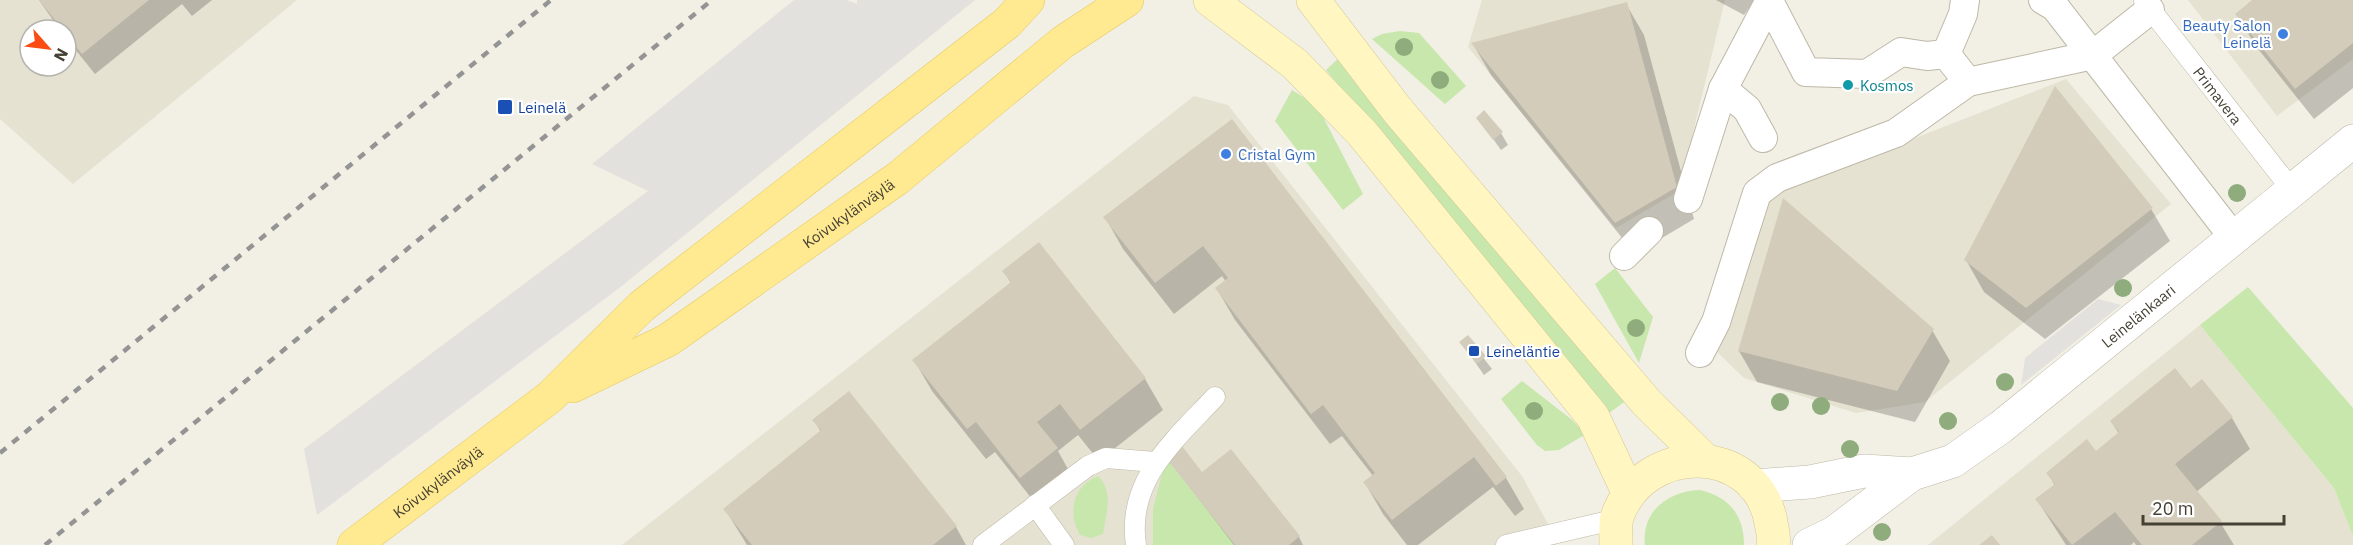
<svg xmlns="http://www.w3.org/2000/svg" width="2353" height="545" font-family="'IBM Plex Sans',sans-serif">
<rect width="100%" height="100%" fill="#f2efe4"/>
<!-- residential -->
<g fill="#e6e2d2" fill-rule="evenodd">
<path d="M0 0H297L73 184 0 119ZM30 30H66V66H30Z"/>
<polygon points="1482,0 1725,0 1679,191 1616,228 1468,47"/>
<polygon points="2188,0 2353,0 2353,59 2277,116"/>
<polygon points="2066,79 2171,204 1925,402 1856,413 1744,378 1716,351 1772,194"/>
<polygon points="1194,96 1228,105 1522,476 1555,537 1556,545 622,545"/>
<polygon points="2200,325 2334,488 2353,536 2353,545 1928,545"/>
</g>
<!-- green -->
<g fill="#c7e7ac">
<polygon points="1400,31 1419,33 1466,86 1445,104 1372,39 1382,34"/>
<polygon points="1341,56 1627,400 1609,413 1326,70"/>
<polygon points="1292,90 1314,104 1321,113 1363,194 1343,210 1275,121"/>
<polygon points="1615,268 1653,317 1639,363 1595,284"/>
<polygon points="2248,287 2353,408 2353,536 2334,488 2200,325"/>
<polygon points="1522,381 1571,419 1586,434 1559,450 1545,451 1537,445 1501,399"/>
<polygon points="1166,458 1235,545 1153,545 1153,509"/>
<path d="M1098 476C1114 491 1106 515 1103 534L1091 538 1080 535C1067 514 1073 485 1098 476Z"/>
<path d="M1700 490C1729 497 1744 515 1744 545H1645C1641 511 1669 491 1700 490Z"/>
</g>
<!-- parking -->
<g fill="#e3e1dd">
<polygon points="794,0 847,0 857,4 857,0 975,0 618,289 317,515 304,449 648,191 592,164"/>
<polygon points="2098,299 2121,305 2021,385 2025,358"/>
</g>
<!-- shadow -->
<g fill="#0003">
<polygon points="39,0 212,0 192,16 182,4 95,74 66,38 66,30 60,30"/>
<polygon points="1716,0 1755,0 1744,15"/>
<polygon points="2255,0 2353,0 2353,88 2314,119 2255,45 2237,14"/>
<polygon points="1626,4 1644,35 1694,219 1635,254 1491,75 1473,44"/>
<polygon points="1478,118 1501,133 1508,145 1501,150"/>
<polygon points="1232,121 1506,478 1524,509 1515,516 1493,487 1418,545 1407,545 1383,514 1365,483 1373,476 1342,436 1330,444 1235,320 1217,289 1226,282 1222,276 1174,314 1123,249 1105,217"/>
<polygon points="2151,209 2170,241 2045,339 1984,292 1966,260"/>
<polygon points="1004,272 1145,379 1163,410 1099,461 1078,435 1058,451 1074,480 1039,508 995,452 986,459 932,391 914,360 1011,283"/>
<polygon points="1932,330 1950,361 1915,422 1757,382 1739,351"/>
<polygon points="1467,337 1492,369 1484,375 1461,342"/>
<polygon points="2191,390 2232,418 2250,449 2196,492 2220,522 2234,545 2136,545 2134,542 2131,545 2066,545 2037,500 2055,486 2048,473 2096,453 2119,434 2111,421"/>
<polygon points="814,420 956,527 966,545 747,545 725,509 821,432"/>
<polygon points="1231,451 1299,537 1303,545 1234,545 1168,459 1202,475"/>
</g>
<!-- building -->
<g fill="#d4ccba">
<polygon points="39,0 149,0 82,54 66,34 66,30 63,30"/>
<polygon points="2252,0 2353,0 2353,43 2295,89 2235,14"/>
<polygon points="1627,2 1677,187 1615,223 1471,43"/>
<polygon points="2055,86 2153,208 2026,308 1964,260"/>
<polygon points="1484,110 1503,132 1493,140 1476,118"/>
<polygon points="1232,119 1507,477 1496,486 1474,457 1392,520 1363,482 1375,473 1323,405 1311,414 1215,288 1228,278 1203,246 1155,283 1103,217"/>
<polygon points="1783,198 1934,329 1897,391 1738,351"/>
<polygon points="1039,242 1146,378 1080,430 1060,404 1037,422 1058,448 1020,478 976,422 967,429 912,360 1011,282 1002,271"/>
<polygon points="1468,335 1486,356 1477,364 1459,342"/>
<polygon points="2175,368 2191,388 2202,379 2233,417 2175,464 2222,521 2192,545 2142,545 2115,512 2072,545 2035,499 2055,484 2046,473 2087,439 2096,451 2119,432 2110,421"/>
<polygon points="849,391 957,526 933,545 752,545 723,509 821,430 812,420"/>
<polygon points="1182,446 1202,472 1231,449 1300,536 1289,545 1235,545 1166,458"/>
<polygon points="1992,535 2000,545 1979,545"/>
</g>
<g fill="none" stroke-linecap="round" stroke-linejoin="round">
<!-- service casing -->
<g stroke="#beb8a7" stroke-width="21">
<g id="service">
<path id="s1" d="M2144 1 2292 190"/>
<polyline points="1035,505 1064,545"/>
<polyline points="983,545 1088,466 1106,458 1155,462"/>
<path d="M1136 545C1126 480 1175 440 1215 397"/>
<polyline points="1506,545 1617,519"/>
</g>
</g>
<!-- pedestrian casing -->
<g stroke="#beb8a7" stroke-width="30">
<g id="pedestrian">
<polyline points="2043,0 2055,7 2234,238"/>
<polyline points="1769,1 1806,72 1867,74 1901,52 1927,56 1946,54 1968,82"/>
<polyline points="1946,54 1963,14 1965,0"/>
<polyline points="1723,89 1747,109 1763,138"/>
<polyline points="1688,199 1723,89 1770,0"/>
<polyline points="1624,256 1649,231"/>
<polyline points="1700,353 1716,322 1757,193 1777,178 1896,133 1968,82 2093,55 2150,10"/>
</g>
</g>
<!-- minor casing -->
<g stroke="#beb8a7" stroke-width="34">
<g id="minor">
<polyline points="1754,486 1810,482 1864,471 1912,474"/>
<path id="s2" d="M1809 545 1834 533 1912 474 1953 461 2001 427 2353 141"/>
</g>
</g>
<!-- secondary casing -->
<g stroke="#d3c894" stroke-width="34">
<g id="secondary">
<polyline points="1210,0 1295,64 1362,133 1593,417 1629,494"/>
<polyline points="1313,0 1398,111 1647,403 1705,460"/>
<path d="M1616 545C1616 536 1615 525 1617 517 1643 442 1756 441 1771 522 1772 530 1775 537 1773 545"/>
</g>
</g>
<!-- primary casing -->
<g stroke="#e4c961" stroke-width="34">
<g id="primary">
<path id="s3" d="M573 386 668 340 898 178 1063 42 1127 0"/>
<path id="s4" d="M354 545 550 397 642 306 1007 23 1028 0"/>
</g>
</g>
<!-- service -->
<use href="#service" stroke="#fff" stroke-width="20"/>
<!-- pedestrian -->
<use href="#pedestrian" stroke="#fff" stroke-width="28"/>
<!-- minor -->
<use href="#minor" stroke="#fff" stroke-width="33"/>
<!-- secondary -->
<use href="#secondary" stroke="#fff6c2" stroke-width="33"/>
<!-- primary -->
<use href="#primary" stroke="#ffea91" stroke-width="33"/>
<!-- rail -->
<g stroke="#949494" stroke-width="4.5" stroke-dasharray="8 8" stroke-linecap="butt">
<polyline points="0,453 551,0"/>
<polyline points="45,545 712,0"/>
</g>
</g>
<!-- trees -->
<g fill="#8fac7c">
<circle cx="1404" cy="47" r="9"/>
<circle cx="1440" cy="80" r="9"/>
<circle cx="2237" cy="193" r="9"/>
<circle cx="2123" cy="288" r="9"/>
<circle cx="1636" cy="328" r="9"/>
<circle cx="2005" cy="382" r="9"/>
<circle cx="1780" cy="402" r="9"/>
<circle cx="1821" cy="406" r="9"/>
<circle cx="1534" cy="411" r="9"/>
<circle cx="1948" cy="421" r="9"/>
<circle cx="1850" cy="449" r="9"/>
<circle cx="1882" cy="532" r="9"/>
</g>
<!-- markers -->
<g fill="#3f7fe0" stroke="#fff" stroke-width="2">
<circle cx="2283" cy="34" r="6"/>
<circle cx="1226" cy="154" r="6"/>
</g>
<circle fill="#0f9aa8" stroke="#fff" stroke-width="2" cx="1848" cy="85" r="6"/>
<g fill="#1a4fb4" stroke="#fff" stroke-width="2">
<rect x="497" y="99" width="16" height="16" rx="3"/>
<rect x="1468" y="345" width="12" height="12" rx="3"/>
</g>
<g text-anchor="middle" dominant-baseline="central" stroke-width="4.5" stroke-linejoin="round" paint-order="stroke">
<!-- shop labels -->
<g font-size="15" fill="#366cbe" stroke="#fff" text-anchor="end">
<text x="2271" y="25">Beauty Salon<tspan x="2271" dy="17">Leinelä</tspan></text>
<text x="1238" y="154" text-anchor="start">Cristal Gym</text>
</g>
<!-- culture labels -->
<g font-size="15" fill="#0d838f" stroke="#fff" text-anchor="start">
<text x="1860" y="85">Kosmos</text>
</g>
<!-- street labels -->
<g font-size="15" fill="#454034" stroke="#fff">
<text stroke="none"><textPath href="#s1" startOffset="120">Primavera</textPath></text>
<text stroke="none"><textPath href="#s3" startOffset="326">Koivukylänväylä</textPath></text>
<text stroke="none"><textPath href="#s2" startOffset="404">Leinelänkaari</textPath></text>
<text stroke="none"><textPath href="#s4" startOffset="105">Koivukylänväylä</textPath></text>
</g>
<!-- transit labels -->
<g font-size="15" fill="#164399" stroke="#fff" text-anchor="start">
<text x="518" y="107">Leinelä</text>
<text x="1486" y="351">Leineläntie</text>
</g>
</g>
<!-- north arrow -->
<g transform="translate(48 48) rotate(118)"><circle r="28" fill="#ffffff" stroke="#b5b3ae" stroke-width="1.5"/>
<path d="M0-4.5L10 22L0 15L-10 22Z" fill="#fb4c13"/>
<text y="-9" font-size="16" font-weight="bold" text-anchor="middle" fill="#454034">N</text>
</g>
<!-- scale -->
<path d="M2143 515v9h141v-9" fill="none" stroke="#454034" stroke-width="3"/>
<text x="2152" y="515" font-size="18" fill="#454034" stroke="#ffffff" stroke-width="4.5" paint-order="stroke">20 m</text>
</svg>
